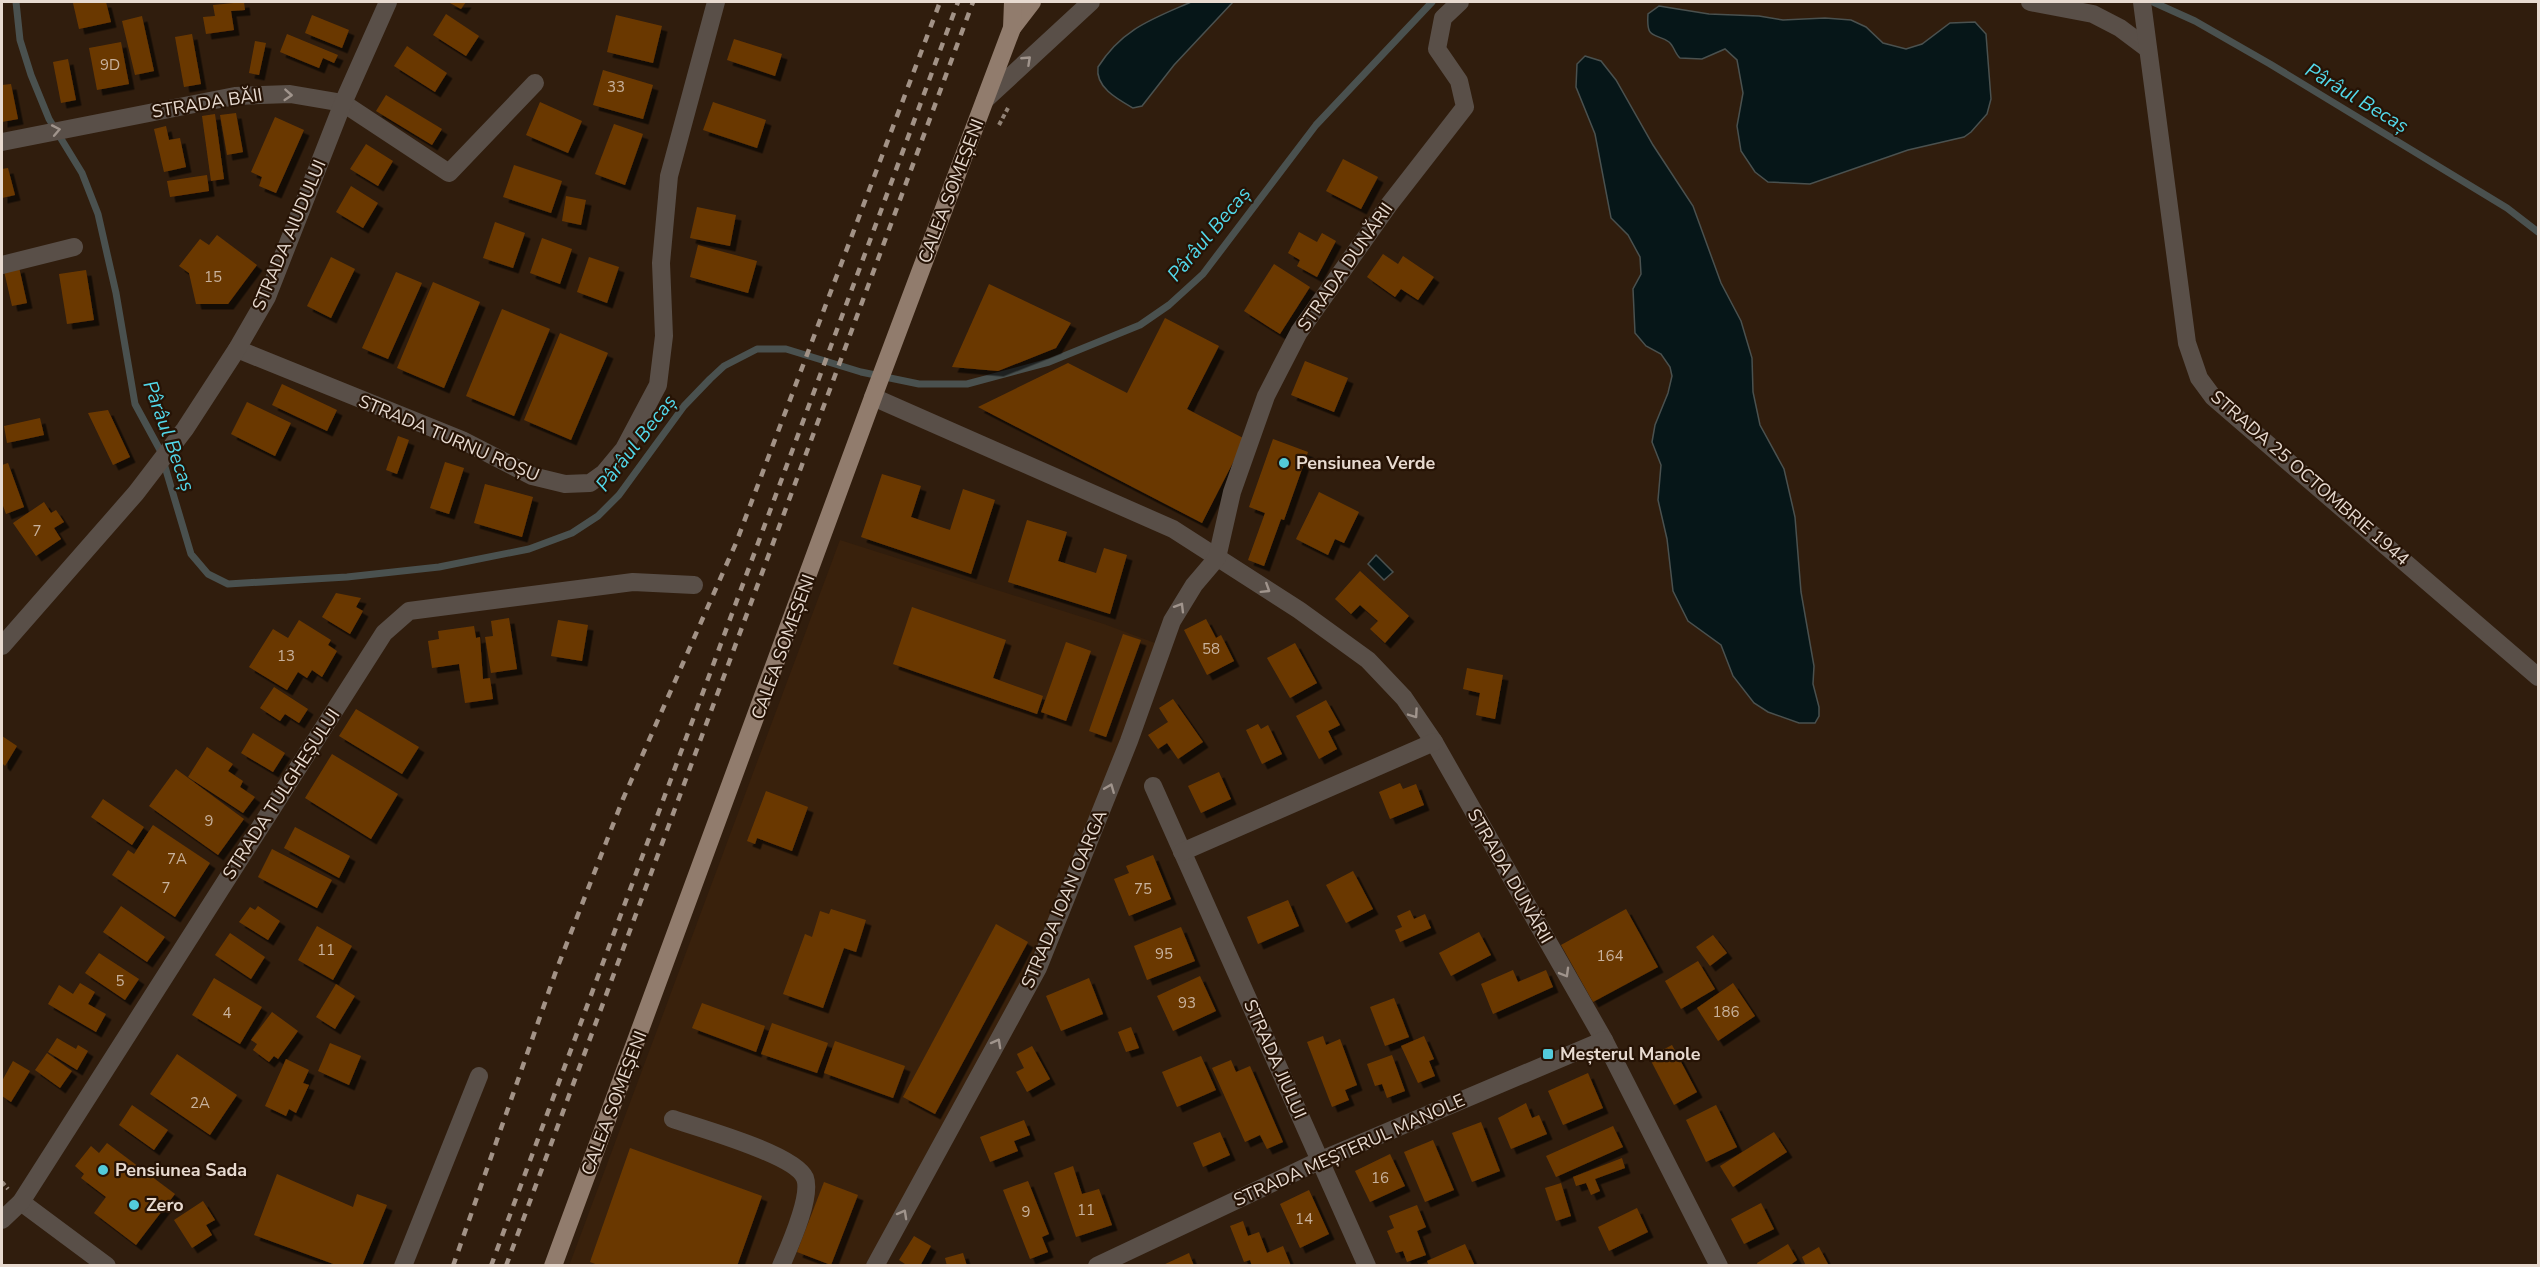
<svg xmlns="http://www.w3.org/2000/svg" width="2540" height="1267" font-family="'Nunito Sans',sans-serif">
<defs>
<filter id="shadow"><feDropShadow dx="5.5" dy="5.5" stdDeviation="0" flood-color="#0009"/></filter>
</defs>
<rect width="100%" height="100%" fill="#301d0d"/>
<!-- built -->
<polygon fill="#39210c" points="840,540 1104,624 1163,646 1038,968 875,1265 569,1266"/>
<!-- water -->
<g fill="#061618" stroke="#4a514f" stroke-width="1.5">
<path d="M1191 2H1233L1174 65 1142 106 1133 108C1117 99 1095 87 1098 67 1122 29 1152 19 1191 2Z"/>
<path d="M1659 6 1709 14 1759 16 1783 20 1825 18 1851 20 1866 27 1883 43 1906 49 1922 44 1950 23 1975 22 1986 34 1991 99 1987 114 1971 132 1964 137 1908 150 1810 184 1768 182 1755 172 1741 151 1737 126 1743 93 1737 60 1725 49 1702 59 1680 58C1675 54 1674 46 1669 42 1655 32 1646 41 1648 14Z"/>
<polygon points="1585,56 1601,61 1616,80 1653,145 1693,206 1721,283 1741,321 1752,358 1753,392 1760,425 1784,469 1795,517 1801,592 1814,666 1813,684 1819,707 1819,716 1815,723 1799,723 1768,712 1754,703 1733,676 1721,645 1688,621 1673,591 1667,539 1658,500 1661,465 1652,442 1655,425 1668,393 1672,376 1670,367 1661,354 1646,346 1635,333 1633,289 1641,274 1640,257 1628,235 1611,218 1595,134 1576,87 1577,64"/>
<polygon points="1376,555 1393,572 1384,580 1368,564"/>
</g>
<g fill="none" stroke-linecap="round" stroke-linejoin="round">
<!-- stream -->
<g stroke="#4a514f" stroke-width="7">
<polyline points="16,2 20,40 31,75 49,119 82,173 98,214 116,293 135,404 160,450 191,554 208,574 228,584 347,577 439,567 529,549 572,533 598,516 619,495 684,406 710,379 724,366 757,349 786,349 861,372 919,384 967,384 1049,362 1140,325 1169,305 1203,274 1316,125 1432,2"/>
<polyline points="2153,2 2195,21 2270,64 2507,208 2538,232"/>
</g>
</g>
<!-- building -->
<g fill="#6b3903" filter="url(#shadow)">
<polygon points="80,2 106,2 111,22 79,29 73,3"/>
<polygon points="244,2 245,10 231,11 234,30 206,34 203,17 215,16 213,5"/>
<polygon points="448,2 466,2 461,9"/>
<polygon points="446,14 479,36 466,56 433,35"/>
<polygon points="312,15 349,30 342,48 305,33"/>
<polygon points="616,15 662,26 653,63 607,52"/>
<polygon points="142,16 154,71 135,75 122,21"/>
<polygon points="192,34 201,84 184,87 175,37"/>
<polygon points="287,34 338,55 334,63 323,58 319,68 280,52"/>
<polygon points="734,39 782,54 775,76 727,60"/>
<polygon points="255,41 266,43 259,75 249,73"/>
<polygon points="121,42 129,84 97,90 89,48"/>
<polygon points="407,46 447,73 435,92 394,66"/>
<polygon points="68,59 76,100 61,103 53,62"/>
<polygon points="603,70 653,85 643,119 593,105"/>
<polygon points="11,84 18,119 2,122 2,85"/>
<polygon points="386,95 442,129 432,145 376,111"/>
<polygon points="540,102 582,121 568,153 526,135"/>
<polygon points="713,102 766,120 757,148 703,130"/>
<polygon points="236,113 243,152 227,155 220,115"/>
<polygon points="215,114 224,179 211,181 202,116"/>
<polygon points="275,117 304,130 276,193 259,186 262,177 251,172"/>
<polygon points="614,124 643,134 625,185 595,174"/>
<polygon points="166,126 169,140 180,138 186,167 164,172 154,129"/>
<polygon points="366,144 393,161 378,186 350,169"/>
<polygon points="1343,159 1378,177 1361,209 1326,191"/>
<polygon points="514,165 562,181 551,213 503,197"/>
<polygon points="8,168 15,195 2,198 2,169"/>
<polygon points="207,175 209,191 170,197 167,181"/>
<polygon points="351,186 378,203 363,228 336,212"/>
<polygon points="566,196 586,200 581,225 562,221"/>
<polygon points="697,207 736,215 730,246 690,238"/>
<polygon points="495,222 525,233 513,268 483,258"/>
<polygon points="1299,232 1317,242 1322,233 1336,241 1317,277 1297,266 1300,260 1288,253"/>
<polygon points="217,235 257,265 228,304 196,304 189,273 179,266 200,239 209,245"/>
<polygon points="542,238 572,249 560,284 530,273"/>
<polygon points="698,245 757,261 748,293 690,277"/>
<polygon points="1383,254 1398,264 1403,256 1434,277 1418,300 1401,289 1395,297 1367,277"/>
<polygon points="331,257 355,269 331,318 307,306"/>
<polygon points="589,257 619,267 607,303 577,292"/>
<polygon points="1274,264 1310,287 1280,334 1244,311"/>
<polygon points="19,267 27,303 12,306 4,271"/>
<polygon points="86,270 94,320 67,324 59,274"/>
<polygon points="396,272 422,283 388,359 362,348"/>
<polygon points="433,282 480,302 444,388 397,368"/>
<polygon points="989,284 1071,323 1056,348 998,371 952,367"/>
<polygon points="502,309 550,329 514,416 466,396"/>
<polygon points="1165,318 1219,346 1187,409 1245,439 1202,523 978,407 1068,363 1127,393"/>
<polygon points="560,333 608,353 571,440 524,420"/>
<polygon points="1305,361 1348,378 1334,412 1291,395"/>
<polygon points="282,384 337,410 327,431 272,405"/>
<polygon points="247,402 291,423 275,456 231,434"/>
<polygon points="108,410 130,457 113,465 88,413"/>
<polygon points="40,418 44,435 7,443 4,426"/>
<polygon points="398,436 409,440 397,474 386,470"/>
<polygon points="1273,439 1308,452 1284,520 1281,519 1264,566 1248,560 1265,513 1249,507"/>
<polygon points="445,462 464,468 449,514 430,508"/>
<polygon points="8,463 24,507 6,514 2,503 2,465"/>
<polygon points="882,474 921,486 911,517 950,530 963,489 995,500 971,574 861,537"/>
<polygon points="485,484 533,497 522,537 474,523"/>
<polygon points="1319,492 1359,512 1344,543 1335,539 1328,555 1296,539"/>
<polygon points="44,502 51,513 56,510 64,522 54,528 61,539 36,556 13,523"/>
<polygon points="1027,520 1067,532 1058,561 1096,573 1104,548 1127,555 1110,614 1008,582"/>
<polygon points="1360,571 1409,616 1385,643 1370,629 1378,621 1360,605 1351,614 1335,599"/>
<polygon points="336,593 361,598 356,607 363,611 350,634 322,617"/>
<polygon points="912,607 1006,640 993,678 1043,696 1037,714 893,664"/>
<polygon points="509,618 517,669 491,673 485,637 493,636 491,621"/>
<polygon points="1206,619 1216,638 1221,635 1234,661 1207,675 1184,630"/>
<polygon points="299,620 331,640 328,645 337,651 322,677 312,670 307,678 298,672 287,690 249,667 273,629 288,638"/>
<polygon points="558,620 588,625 582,661 551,656"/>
<polygon points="474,626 476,638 480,637 483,679 490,678 493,699 465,703 459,664 432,668 428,641 439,639 438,631"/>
<polygon points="1123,634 1141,640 1106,737 1089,731"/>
<polygon points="1066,642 1091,651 1066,721 1041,712"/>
<polygon points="1295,643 1317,683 1290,698 1267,658"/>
<polygon points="1467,668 1503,675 1495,719 1476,715 1480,693 1463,689"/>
<polygon points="274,687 308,709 299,723 285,714 280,721 260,708"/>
<polygon points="1173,699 1203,742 1178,759 1167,743 1158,749 1148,735 1168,722 1159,708"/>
<polygon points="1326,700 1340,725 1328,731 1337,749 1319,759 1296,716"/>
<polygon points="356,709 419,747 402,774 339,736"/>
<polygon points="1258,724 1261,729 1268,725 1282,754 1262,764 1246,730"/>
<polygon points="253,733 285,753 273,772 241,753"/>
<polygon points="2,736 17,746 5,766 2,763"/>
<polygon points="207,747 233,764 228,771 243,781 240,787 255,797 243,813 188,777"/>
<polygon points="332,754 398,794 371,839 305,798"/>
<polygon points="176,769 244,819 218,855 149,806"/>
<polygon points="1219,772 1231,799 1201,813 1188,786"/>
<polygon points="1400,783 1403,789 1416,784 1424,805 1390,819 1379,792"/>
<polygon points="766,791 808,807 792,851 757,838 755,844 747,841"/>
<polygon points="103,799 144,827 132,845 91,817"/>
<polygon points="153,825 210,863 175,917 112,875 128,850 134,854"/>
<polygon points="295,827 350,856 339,878 284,848"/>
<polygon points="272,849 332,880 317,908 258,877"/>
<polygon points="1153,855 1171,899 1129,916 1114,879 1129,873 1126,866"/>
<polygon points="1353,871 1373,909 1346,923 1326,885"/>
<polygon points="1288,900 1299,926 1258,944 1247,917"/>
<polygon points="121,906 165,937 147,962 103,932"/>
<polygon points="258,906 280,921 268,940 239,922 250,907 255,910"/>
<polygon points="831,909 866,920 856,952 844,948 823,1008 783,994 805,934 812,937 820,911 829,914"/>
<polygon points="1626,909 1658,967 1593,1002 1561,945"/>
<polygon points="1410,910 1414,919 1425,914 1431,928 1400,942 1395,930 1402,927 1397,916"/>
<polygon points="996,924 1028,942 935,1114 903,1097"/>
<polygon points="317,926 352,946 333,980 298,960"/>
<polygon points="1181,927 1195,961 1147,980 1134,946"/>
<polygon points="1479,932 1491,955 1451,976 1439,953"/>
<polygon points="230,933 265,957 251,979 215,955"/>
<polygon points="1713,935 1727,953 1710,966 1696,947"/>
<polygon points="99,953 139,979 125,1000 85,973"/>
<polygon points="1698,961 1715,989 1681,1009 1665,981"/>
<polygon points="1513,970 1518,982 1546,970 1553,987 1493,1014 1481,984"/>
<polygon points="1200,976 1216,1011 1173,1031 1157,996"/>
<polygon points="214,978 262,1007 240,1044 192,1015"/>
<polygon points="1089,978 1103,1014 1061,1031 1046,996"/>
<polygon points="80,983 95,992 88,1004 106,1014 96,1032 48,1004 59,985 73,994"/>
<polygon points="1733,983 1755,1016 1718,1041 1697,1008"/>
<polygon points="336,984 355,996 335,1029 316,1017"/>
<polygon points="1394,998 1409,1037 1385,1046 1370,1007"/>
<polygon points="702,1003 765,1026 756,1052 692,1028"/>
<polygon points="272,1012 298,1031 278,1059 274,1056 269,1062 253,1050 257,1044 251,1040"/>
<polygon points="772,1023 828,1043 817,1073 761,1054"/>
<polygon points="1131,1027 1139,1048 1126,1052 1118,1032"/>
<polygon points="1323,1036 1326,1045 1340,1039 1357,1085 1345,1090 1349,1100 1332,1107 1307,1042"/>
<polygon points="1424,1036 1434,1059 1429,1061 1435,1076 1418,1083 1401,1046"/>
<polygon points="57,1038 76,1049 78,1045 88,1051 77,1070 48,1052"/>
<polygon points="835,1041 905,1066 893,1098 824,1073"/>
<polygon points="330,1043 361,1056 349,1085 318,1071"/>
<polygon points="1672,1045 1697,1092 1674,1105 1649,1057"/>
<polygon points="1032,1046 1050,1079 1027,1092 1016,1072 1024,1068 1017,1054"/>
<polygon points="47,1053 72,1071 60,1088 35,1070"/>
<polygon points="177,1054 237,1095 210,1135 150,1094"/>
<polygon points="1392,1055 1405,1091 1387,1098 1382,1084 1375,1086 1367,1064"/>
<polygon points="1201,1056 1216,1090 1177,1107 1162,1072"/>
<polygon points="286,1059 309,1070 303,1083 309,1085 296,1113 289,1109 286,1116 265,1106"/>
<polygon points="1231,1060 1236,1072 1250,1066 1283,1142 1267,1149 1260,1135 1245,1142 1212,1068"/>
<polygon points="13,1061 30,1071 11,1102 2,1096 2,1081"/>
<polygon points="1588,1073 1603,1108 1563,1125 1548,1091"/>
<polygon points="1526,1103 1532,1118 1539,1115 1547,1134 1511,1149 1498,1118"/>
<polygon points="132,1105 168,1130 154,1150 119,1125"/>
<polygon points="1716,1105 1737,1147 1706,1162 1686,1120"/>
<polygon points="1024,1120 1030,1135 1014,1141 1018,1151 990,1162 980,1137"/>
<polygon points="1481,1122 1500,1171 1472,1182 1452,1133"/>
<polygon points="1613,1126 1623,1147 1556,1177 1546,1156"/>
<polygon points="1220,1132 1230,1155 1203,1167 1193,1143"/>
<polygon points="1774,1132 1787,1152 1733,1187 1720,1166"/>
<polygon points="1433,1140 1454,1190 1425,1202 1404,1152"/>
<polygon points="107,1143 175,1194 136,1245 94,1213 106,1197 81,1178 84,1174 75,1166 91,1146 99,1153"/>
<polygon points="630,1148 762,1196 737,1266 601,1266 590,1262"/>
<polygon points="1390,1154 1405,1186 1370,1202 1355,1171"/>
<polygon points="1622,1158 1625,1168 1595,1179 1600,1191 1591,1195 1586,1183 1576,1186 1573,1177"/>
<polygon points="1073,1166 1082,1194 1099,1189 1112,1225 1076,1237 1054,1173"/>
<polygon points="277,1174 353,1207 357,1194 387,1205 362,1266 339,1266 254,1235"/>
<polygon points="1028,1181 1049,1234 1042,1237 1048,1252 1030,1259 1003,1190"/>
<polygon points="824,1182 858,1195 831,1265 797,1252"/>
<polygon points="1561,1183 1571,1216 1556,1221 1545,1188"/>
<polygon points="1309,1190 1329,1234 1300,1248 1280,1204"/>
<polygon points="203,1201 215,1220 206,1225 212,1235 192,1248 174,1220"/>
<polygon points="1761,1203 1774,1229 1744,1244 1731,1219"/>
<polygon points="1417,1205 1426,1227 1417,1231 1426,1255 1407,1262 1403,1251 1396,1253 1387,1231 1394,1228 1389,1216"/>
<polygon points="1637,1208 1648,1232 1609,1251 1598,1227"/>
<polygon points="1243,1221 1248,1236 1259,1232 1267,1253 1283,1246 1291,1266 1252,1266 1250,1260 1244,1262 1230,1226"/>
<polygon points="914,1236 931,1246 920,1266 908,1266 899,1260"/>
<polygon points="1465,1244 1475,1266 1429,1266 1427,1261"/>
<polygon points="1788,1244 1797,1260 1789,1266 1758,1266 1757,1263"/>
<polygon points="1819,1247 1829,1266 1806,1266 1802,1257"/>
<polygon points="963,1253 967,1266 947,1266 945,1258"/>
<polygon points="1189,1253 1194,1266 1161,1266"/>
</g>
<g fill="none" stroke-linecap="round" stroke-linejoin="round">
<!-- path -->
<g stroke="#918275" stroke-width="4" stroke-dasharray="4.5 3" stroke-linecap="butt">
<polyline points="999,125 1008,108"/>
<polyline points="2,1182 8,1189"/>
</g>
<!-- minor -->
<g stroke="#594f48" stroke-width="18">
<polyline points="2030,2 2093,14 2120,28 2148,49"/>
<polyline points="2142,2 2187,343 2199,378 2213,397 2538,677"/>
<polyline points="985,100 1091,2"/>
<polyline points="2,142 235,96 290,94 343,103 449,173 535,83"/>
<polyline points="2,265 74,247"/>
<polyline points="237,349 462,440 532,476 565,484 590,483 604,473 624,449 658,385 664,336 661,263 669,176 716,2"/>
<polyline points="873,397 1173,529 1299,610 1368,660 1404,698 1434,742 1604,1040 1719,1266"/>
<polyline points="2,646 136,493 185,429 237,349 267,297 343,103 388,2"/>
<polyline points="1153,786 1367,1266"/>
<polyline points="1182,852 1434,742"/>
<path d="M673 1119C699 1128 795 1154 805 1178 812 1197 789 1247 781 1266"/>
<polyline points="21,1202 107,1266"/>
<polyline points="2,1220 21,1202 384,633 409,611 633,582 694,585"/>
<polyline points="403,1266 479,1076"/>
<polyline points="875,1266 1038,968 1129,741 1172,621 1194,585 1217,558 1232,492 1266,396 1299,332 1388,206 1465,107 1459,81 1437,49 1443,18 1460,2"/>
<polyline points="1097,1266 1321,1160 1604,1040"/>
</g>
<!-- major -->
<g stroke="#917c6d" stroke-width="18">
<polyline points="1012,28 1032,2"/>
<polyline points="553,1266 875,392 1012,28 1013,2"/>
</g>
<!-- rail -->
<g stroke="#a29286" stroke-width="4.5" stroke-dasharray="8 8" stroke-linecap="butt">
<polyline points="453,1266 556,971 623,799 736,543 940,2"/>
<polyline points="491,1266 958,2"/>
<polyline points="506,1266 973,2"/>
</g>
</g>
<!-- one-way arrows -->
<defs><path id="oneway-chevron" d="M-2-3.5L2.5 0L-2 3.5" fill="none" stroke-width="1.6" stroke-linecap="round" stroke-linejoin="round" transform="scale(1.5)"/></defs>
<g stroke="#a0948c">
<use href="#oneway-chevron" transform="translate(1027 60) rotate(-43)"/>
<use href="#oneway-chevron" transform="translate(288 95) rotate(4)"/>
<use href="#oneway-chevron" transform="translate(56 130) rotate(-11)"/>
<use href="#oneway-chevron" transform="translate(1266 589) rotate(32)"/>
<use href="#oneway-chevron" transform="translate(1180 607) rotate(-59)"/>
<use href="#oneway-chevron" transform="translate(1414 714) rotate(55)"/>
<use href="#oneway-chevron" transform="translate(1110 788) rotate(-68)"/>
<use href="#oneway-chevron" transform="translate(1565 973) rotate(60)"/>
<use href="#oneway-chevron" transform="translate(997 1043) rotate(-61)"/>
<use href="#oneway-chevron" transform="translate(903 1214) rotate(-61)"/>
</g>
<!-- markers -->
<g fill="#53cbdb" stroke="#261305" stroke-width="2">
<circle cx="1284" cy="463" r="6"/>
<rect x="1542" y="1048" width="12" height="12" rx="3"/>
<circle cx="103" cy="1170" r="6"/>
<circle cx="134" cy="1205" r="6"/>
</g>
<g text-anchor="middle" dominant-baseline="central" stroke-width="4.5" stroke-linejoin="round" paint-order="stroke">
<!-- number labels -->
<g font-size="15" fill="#c8b29d">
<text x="110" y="65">9D</text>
<text x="616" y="87">33</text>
<text x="213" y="277">15</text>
<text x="37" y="531">7</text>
<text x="1211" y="649">58</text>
<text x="286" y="656">13</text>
<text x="209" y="821">9</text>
<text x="177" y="859">7A</text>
<text x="166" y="888">7</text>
<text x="1143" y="889">75</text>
<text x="326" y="950">11</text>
<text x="1164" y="954">95</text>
<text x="1610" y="956">164</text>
<text x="120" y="981">5</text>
<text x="1187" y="1003">93</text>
<text x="1726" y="1012">186</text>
<text x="227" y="1013">4</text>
<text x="200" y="1103">2A</text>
<text x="1380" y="1178">16</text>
<text x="1086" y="1210">11</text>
<text x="1026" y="1212">9</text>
<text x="1304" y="1219">14</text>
</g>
<!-- street labels -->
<g font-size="18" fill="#e7dad0" stroke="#261305">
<text transform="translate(207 103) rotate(-9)">STRADA BĂII</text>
<text transform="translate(951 191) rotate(-69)">CALEA SOMEȘENI</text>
<text transform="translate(289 235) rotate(-67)">STRADA AIUDULUI</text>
<text transform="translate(1345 267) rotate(-55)">STRADA DUNĂRII</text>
<text transform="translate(449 438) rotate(23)">STRADA TURNU ROȘU</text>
<text transform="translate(2310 478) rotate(41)">STRADA 25 OCTOMBRIE 1944</text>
<text transform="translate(783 647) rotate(-70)">CALEA SOMEȘENI</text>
<text transform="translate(281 794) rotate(-57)">STRADA TULGHEȘULUI</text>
<text transform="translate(1510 876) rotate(60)">STRADA DUNĂRII</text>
<text transform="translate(1064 899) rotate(-67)">STRADA IOAN OARGA</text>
<text transform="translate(1275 1059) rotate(66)">STRADA JIULUI</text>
<text transform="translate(614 1103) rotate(-69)">CALEA SOMEȘENI</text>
<text transform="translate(1349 1150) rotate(-24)">STRADA MEȘTERUL MANOLE</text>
</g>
<!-- poi labels -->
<g font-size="18" font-weight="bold" fill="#e7dad0" stroke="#261305" text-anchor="start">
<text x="1296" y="463">Pensiunea Verde</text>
<text x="1560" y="1054">Meșterul Manole</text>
<text x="115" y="1170">Pensiunea Sada</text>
<text x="146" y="1205">Zero</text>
</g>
<!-- water labels -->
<g font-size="20" font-style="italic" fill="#52d8ea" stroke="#261305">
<text transform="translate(2357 98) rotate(31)">Pârâul Becaș</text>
<text transform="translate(1209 234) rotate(-50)">Pârâul Becaș</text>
<text transform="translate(169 436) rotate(70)">Pârâul Becaș</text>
<text transform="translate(636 443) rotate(-52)">Pârâul Becaș</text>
</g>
</g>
<!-- border -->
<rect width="2540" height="1267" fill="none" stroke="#e7dad0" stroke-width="6"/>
</svg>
